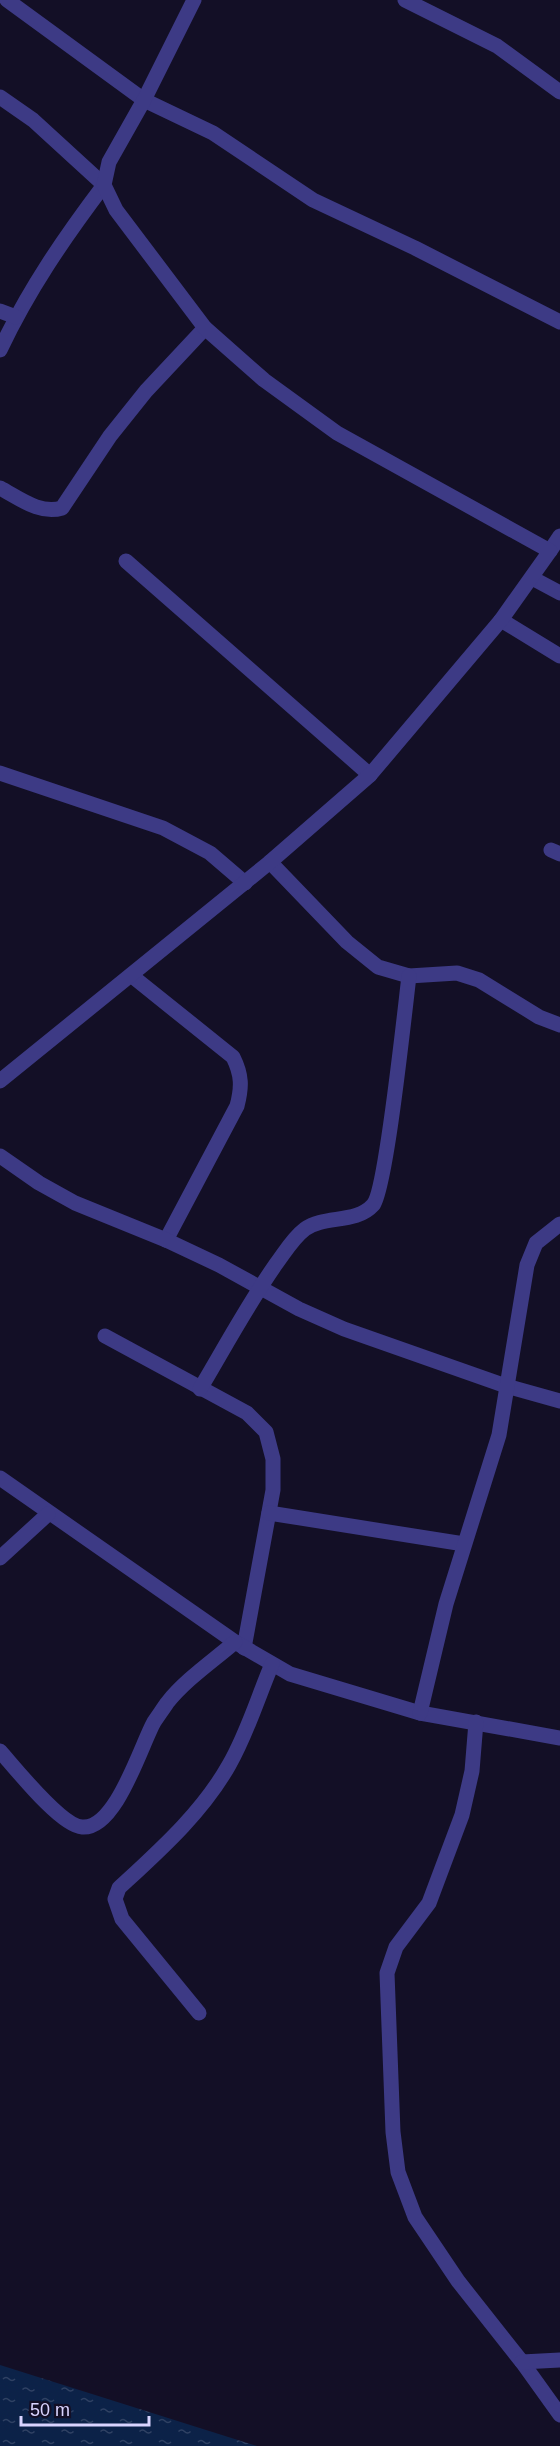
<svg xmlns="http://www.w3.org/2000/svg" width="560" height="2446" font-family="Arial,sans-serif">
<defs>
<pattern id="water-ripples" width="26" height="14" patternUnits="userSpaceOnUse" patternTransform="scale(1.5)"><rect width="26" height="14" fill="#0c2248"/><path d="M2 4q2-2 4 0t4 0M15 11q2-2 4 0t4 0" fill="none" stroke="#2f4163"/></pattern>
</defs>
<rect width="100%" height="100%" fill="#130f26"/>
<!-- water -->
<polygon fill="url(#water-ripples)" points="0,2365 257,2446 0,2446"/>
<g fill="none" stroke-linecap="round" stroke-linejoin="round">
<!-- minor -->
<g stroke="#3d3a85" stroke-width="15">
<polyline points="7,0 144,100 213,133 313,200 415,248 560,322"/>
<polyline points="405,0 497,46 560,92"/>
<path d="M0 97 33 120 104 185C64 238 29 289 0 350"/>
<polyline points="0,311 16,317"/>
<path d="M0 488C19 498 40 515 62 508L110 436 146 391 205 328"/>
<polyline points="550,551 560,536"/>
<polyline points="126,561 370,775"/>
<polyline points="532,578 560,593"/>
<polyline points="501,620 560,656"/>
<polyline points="0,773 163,828 210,853 245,883"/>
<polyline points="551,850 560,854"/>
<polyline points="270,862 347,942 378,967 409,976 457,973 479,980 539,1017 560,1025"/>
<path d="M132 976 233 1057C242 1075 242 1087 237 1106L166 1240"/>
<polyline points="0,1081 270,862 370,775 501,620 550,551 337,433 264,380 205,328 116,210 104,185 109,162 144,100 194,0"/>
<polyline points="0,1156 39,1183 75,1203 166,1240 219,1265 299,1309 344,1329 506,1386 560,1401"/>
<polyline points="105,1336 247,1413 266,1432 273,1459 273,1490 244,1648"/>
<path d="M200 1389C225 1347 248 1304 276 1264 285 1252 293 1238 305 1229 324 1215 356 1224 373 1205 386 1191 405 1008 409 976"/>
<polyline points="0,1478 235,1642 290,1674 420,1713 560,1738"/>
<polyline points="269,1513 464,1544"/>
<polyline points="0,1558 48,1514"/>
<polyline points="420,1713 446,1604 499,1435 527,1265 536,1243 560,1224"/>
<polyline points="476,1722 472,1771 462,1815 429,1903 396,1947 387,1973 393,2132 398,2172 415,2217 458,2281 522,2362 560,2415"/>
<path d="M0 1751C16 1769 61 1826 82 1827 116 1830 141 1745 154 1722 158 1716 163 1709 167 1703 185 1680 213 1661 235 1642"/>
<path d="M199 2013 122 1919 115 1899 119 1888C159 1851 202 1813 229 1765 247 1734 258 1697 272 1664"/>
<polyline points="522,2362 560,2360"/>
</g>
</g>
<!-- scale -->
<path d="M21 2416v9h128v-9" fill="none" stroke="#d9d4ff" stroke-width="3"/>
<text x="30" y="2416" font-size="18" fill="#d9d4ff" stroke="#130f26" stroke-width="4.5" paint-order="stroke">50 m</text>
</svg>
